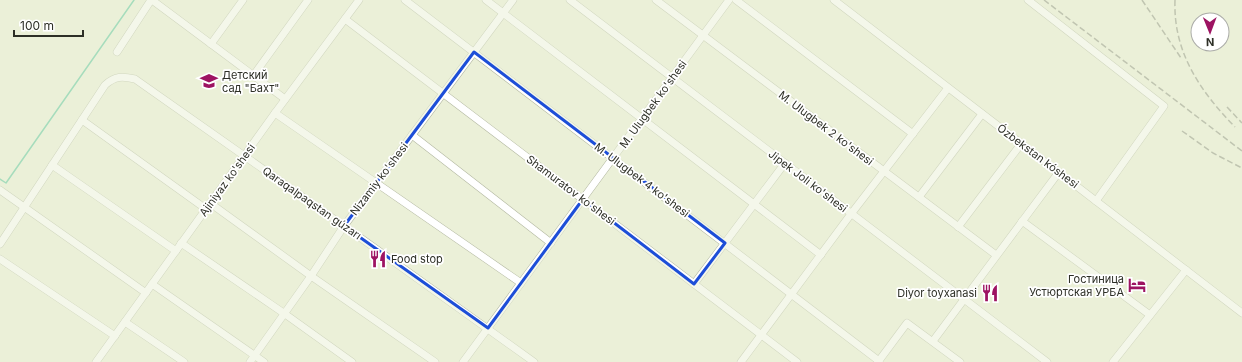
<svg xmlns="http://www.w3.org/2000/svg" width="1242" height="362" font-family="Inter,sans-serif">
<rect width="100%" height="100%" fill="#ebf0d8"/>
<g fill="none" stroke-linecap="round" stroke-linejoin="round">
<!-- stream -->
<polyline stroke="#53c49a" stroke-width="1.5" points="0,179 6,183 134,0"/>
<!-- minor casing -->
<g stroke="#b3b8a1" stroke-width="8">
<g id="minor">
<polyline points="152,0 285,99"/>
<polyline points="405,0 879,361"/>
<polyline points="486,0 821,255"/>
<polyline points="570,0 1047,362"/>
<polyline points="656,0 996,255"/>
<polyline points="736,0 913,134"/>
<polyline points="834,0 1242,313"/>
<polyline points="1028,0 1164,106 1096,201"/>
<polyline points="345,19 797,362"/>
<polyline points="211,44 243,0"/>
<polyline points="117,52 151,0"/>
<polyline points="253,76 308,0"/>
<polyline points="275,113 521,283"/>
<polyline points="82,120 206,209"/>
<polyline points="412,135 551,243"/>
<polyline points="52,165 176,251"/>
<polyline points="0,190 146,293"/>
<polyline points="919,197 982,114"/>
<polyline points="210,203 311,276 435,362"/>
<polyline points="1022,221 1150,315"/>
<polyline points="958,227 1021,144"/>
<polyline points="181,243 285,314 352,362"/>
<path d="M0 244 105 85C115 76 122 76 135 79L344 226 534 362"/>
<polyline points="0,259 115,336"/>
<polyline points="152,284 264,362"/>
<polyline points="694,284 785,163"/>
<polyline points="125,322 184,362"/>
<polyline points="933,341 1059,172"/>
<polyline points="96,362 275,113 359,0"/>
<polyline points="250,362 311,276 344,226 513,0"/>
<polyline points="463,362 729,0"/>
<polyline points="741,362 851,214 948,88"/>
<polyline points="878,362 907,323 960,362"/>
<polyline points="1113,362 1186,270"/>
</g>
</g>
<!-- minor -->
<use href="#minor" stroke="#fff" stroke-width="7"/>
<!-- rail -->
<g stroke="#8d9080" stroke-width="1.5" stroke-dasharray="6 3" stroke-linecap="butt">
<polyline points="1044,0 1242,151"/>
<polyline points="1142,0 1181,58"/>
<path d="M1175 0C1173 52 1200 91 1235 127"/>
<polyline points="1227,107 1242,123"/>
<polyline points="1182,131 1213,153 1242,168"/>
</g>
</g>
<!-- marked area -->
<path d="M0 0H1242V362H0ZM474 52 725 243 694 284 583 199 488 328 344 226Z" fill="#ebf0d8" fill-opacity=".55" fill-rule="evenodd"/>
<path fill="none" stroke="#1d4ed8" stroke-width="3" stroke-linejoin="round" d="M474 52 725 243 694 284 583 199 488 328 344 226Z"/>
<!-- icons -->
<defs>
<g id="school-bare" transform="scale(1.38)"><path d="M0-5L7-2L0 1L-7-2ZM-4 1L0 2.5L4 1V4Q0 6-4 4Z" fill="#9d1362" stroke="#fff" stroke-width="2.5" paint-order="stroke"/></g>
<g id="restaurant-bare" transform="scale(1.38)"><path d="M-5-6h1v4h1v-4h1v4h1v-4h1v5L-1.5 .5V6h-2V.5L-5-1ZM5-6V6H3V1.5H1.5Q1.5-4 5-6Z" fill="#9d1362" stroke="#fff" stroke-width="2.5" paint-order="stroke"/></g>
<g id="hotel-bare" transform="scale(1.38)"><path d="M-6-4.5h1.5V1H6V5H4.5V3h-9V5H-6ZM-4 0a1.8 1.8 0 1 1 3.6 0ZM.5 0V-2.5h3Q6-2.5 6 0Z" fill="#9d1362" stroke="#fff" stroke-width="2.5" paint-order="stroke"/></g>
</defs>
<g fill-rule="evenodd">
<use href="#school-bare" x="209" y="81"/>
<use href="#restaurant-bare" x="378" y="259"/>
<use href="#hotel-bare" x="1137" y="285"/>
<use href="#restaurant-bare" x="990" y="293"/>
</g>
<g text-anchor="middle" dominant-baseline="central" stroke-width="3.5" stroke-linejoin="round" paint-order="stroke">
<!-- poi labels -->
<g font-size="11" fill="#2d2f26" stroke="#fff" text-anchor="start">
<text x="222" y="75">Детский<tspan x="222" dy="13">сад "Бахт"</tspan></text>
<text x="391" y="259">Food stop</text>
<text x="1124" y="279" text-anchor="end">Гостиница<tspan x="1124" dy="13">Устюртская УРБА</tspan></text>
<text x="977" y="293" text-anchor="end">Diyor toyxanasi</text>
</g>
<!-- street labels -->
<g font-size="11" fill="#2d2f26" stroke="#fff">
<text transform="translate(653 104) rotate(-54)">M. Ulugbek ko'shesi</text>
<text transform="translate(826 128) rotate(37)">M. Ulugbek 2 ko'shesi</text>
<text transform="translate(1038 156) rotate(37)">Ózbekstan kóshesi</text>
<text transform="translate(379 179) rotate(-53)">Nizamiy ko'shesi</text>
<text transform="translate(227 180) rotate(-54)">Ajiniyaz ko'shesi</text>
<text transform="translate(642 180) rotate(37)">M. Ulugbek 4 ko'shesi</text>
<text transform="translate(808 181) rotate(37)">Jipek Joli ko'shesi</text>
<text transform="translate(571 190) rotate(37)">Shamuratov ko'shesi</text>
<text transform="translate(312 203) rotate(35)">Qaraqalpaqstan gúzarı</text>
</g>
</g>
<!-- north arrow -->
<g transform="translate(1210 32) rotate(179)"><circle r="19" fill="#ffffff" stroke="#abaca8"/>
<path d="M0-3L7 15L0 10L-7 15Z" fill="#9d1362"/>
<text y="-6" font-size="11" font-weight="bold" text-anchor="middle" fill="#2d2f26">N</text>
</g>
<!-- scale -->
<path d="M14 30v6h69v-6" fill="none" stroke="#2d2f26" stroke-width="2"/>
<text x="20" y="30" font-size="12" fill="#2d2f26" stroke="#ffffff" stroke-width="3" paint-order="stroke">100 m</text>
</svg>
